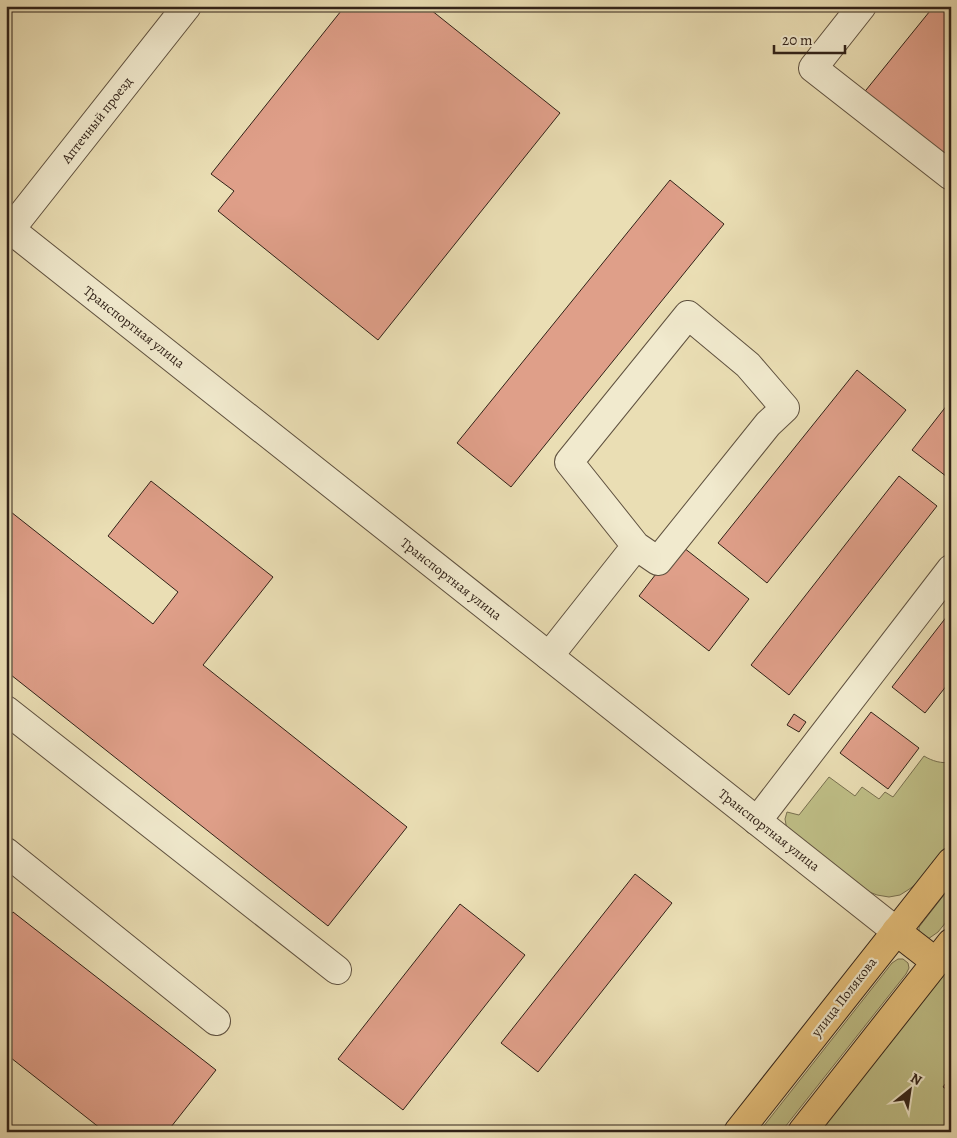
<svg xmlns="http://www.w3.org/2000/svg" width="957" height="1138" font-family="Alegreya,serif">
<rect width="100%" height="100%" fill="#eadeb4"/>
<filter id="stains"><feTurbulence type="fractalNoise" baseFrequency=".004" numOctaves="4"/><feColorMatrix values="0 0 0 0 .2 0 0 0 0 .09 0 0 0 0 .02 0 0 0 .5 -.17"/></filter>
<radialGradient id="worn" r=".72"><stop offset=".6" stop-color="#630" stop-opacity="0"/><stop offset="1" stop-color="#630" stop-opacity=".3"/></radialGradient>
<!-- green -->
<g fill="#bfbf87" stroke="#787050">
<path d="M924 756C932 761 942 764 951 762V841L921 879 911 888 900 895 889 897 877 895 867 891 787 830 785 819 787 812 799 815 829 777 855 796 862 787 879 799 885 792 893 797Z"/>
<polygon points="951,886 951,916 938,932 928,939 919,932 919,927"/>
<polygon points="898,959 903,959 908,963 909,968 906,974 781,1132 759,1132 892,963"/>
<polygon points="951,965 951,1132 818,1132"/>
</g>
<!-- building -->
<g fill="#df9f89" stroke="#312218">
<polygon points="345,6 426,6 560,113 378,340 218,211 234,191 211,174"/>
<polygon points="934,6 951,6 951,166 862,95"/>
<polygon points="670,180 724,224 511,487 457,443"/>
<polygon points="857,370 906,410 767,583 718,543"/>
<polygon points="951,400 951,480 912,450"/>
<polygon points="899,476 937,506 789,695 751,665"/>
<polygon points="151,481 273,577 203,665 407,827 328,926 6,671 6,517 11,512 153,624 178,592 108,536"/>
<polygon points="679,544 749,599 709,651 639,596"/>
<polygon points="951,611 951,680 925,713 892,687"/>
<polygon points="871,712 919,748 888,789 840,753"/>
<polygon points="794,714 806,722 799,732 787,725"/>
<polygon points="635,874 672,903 538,1072 501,1043"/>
<polygon points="460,904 525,955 403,1110 338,1059"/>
<polygon points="13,912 216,1070 167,1132 105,1132 6,1054 6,921"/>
<polygon points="951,1076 951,1092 943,1087"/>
</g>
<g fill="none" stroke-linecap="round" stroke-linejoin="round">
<!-- minor casing -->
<g stroke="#5f513f" stroke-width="30">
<g id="minor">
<polyline points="862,6 813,68 951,176"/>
<polyline points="6,226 896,931"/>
<polyline points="6,235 187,6"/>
<polyline points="549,656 636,546 658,561 768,424 785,408 748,365 688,315 569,462 636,546"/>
<polyline points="6,710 337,970"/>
<polyline points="757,821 951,569"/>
<polyline points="6,852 216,1021"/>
</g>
</g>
<!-- major casing -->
<g stroke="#312218" stroke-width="30">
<g id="major">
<polyline points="896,931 936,962"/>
<polyline points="738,1132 951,862"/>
<polyline points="802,1132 951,943"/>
</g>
</g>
<!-- minor -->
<use href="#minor" stroke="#f1eace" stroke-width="28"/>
<!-- major -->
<use href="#major" stroke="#e5bf7a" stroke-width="28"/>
</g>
<g text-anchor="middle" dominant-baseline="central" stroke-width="4.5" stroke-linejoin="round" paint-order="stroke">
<!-- street labels -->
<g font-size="14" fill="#312218" stroke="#f1eace">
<text transform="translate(97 120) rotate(-52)">Аптечный проезд</text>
<text transform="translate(134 327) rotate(38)">Транспортная улица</text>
<text transform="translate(451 579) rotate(38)">Транспортная улица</text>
<text transform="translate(769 830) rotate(38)">Транспортная улица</text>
<text transform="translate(844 997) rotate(-52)">улица Полякова</text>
</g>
</g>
<!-- margin -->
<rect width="957" height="1138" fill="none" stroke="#eadeb4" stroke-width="25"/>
<rect x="8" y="8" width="942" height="1123" fill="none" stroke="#312218" stroke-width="2.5"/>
<rect x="12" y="12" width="932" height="1113" fill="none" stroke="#312218"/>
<!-- north arrow -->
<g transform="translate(910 1090) rotate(30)" stroke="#f1eace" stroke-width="4" paint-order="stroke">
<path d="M0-4L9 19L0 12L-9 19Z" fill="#312218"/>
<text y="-8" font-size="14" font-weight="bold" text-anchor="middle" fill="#312218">N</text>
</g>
<!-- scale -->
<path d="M774 45v8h71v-8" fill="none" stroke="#312218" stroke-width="2.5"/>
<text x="782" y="45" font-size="15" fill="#312218" stroke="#f1eace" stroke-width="4" paint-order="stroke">20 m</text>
<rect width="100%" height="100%" filter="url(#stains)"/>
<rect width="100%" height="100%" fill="url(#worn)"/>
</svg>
